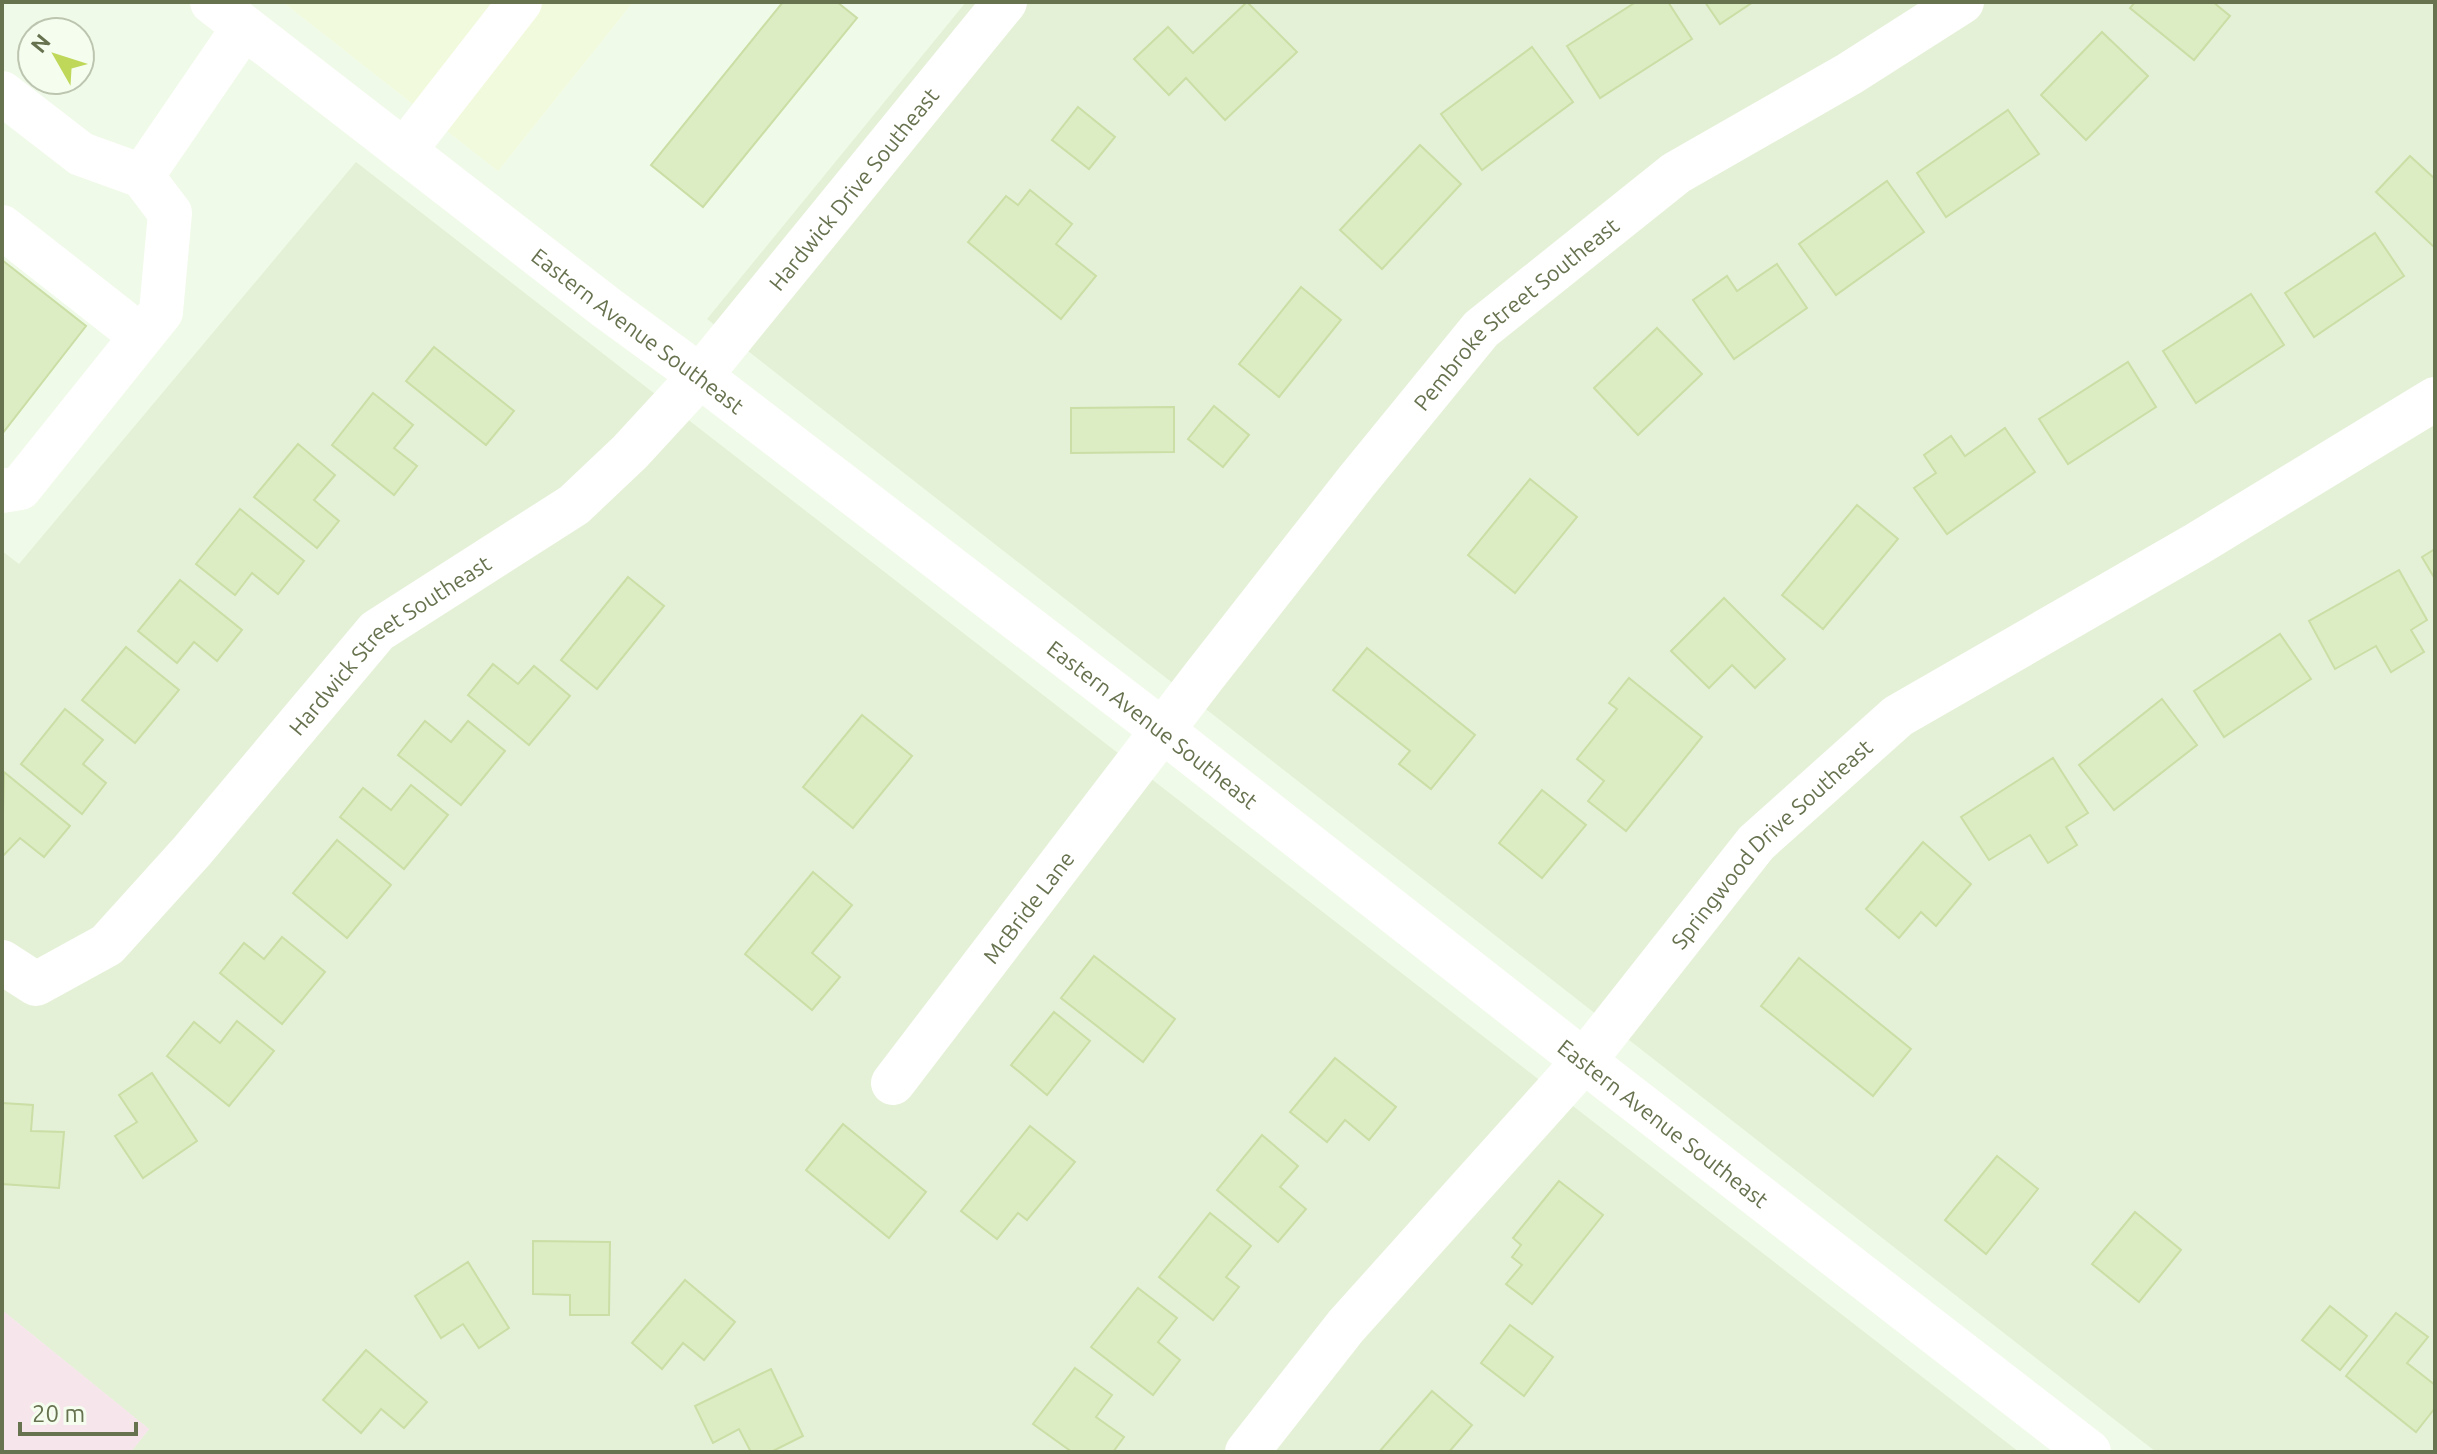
<svg xmlns="http://www.w3.org/2000/svg" width="2437" height="1454" font-family="Ubuntu,sans-serif">
<rect width="100%" height="100%" fill="#f0fae8"/>
<!-- residential -->
<g fill="#e4f1d7">
<polygon points="966,2 2435,2 2435,1452 2156,1452 707,319"/>
<polygon points="356,162 2019,1452 131,1452 149,1429 2,1310 2,551 19,564"/>
</g>
<!-- commercial -->
<polygon fill="#f2fadd" points="283,2 633,2 498,171"/>
<!-- education -->
<polygon fill="#f7e5ec" points="2,1310 149,1429 131,1452 2,1452"/>
<!-- building -->
<g fill="#ddedc3" stroke="#cadea5" stroke-width="2">
<polygon points="783,2 837,2 857,18 703,207 651,165"/>
<polygon points="1247,2 1297,52 1225,120 1186,78 1169,95 1134,59 1168,27 1193,53"/>
<polygon points="1636,2 1668,2 1692,39 1600,98 1567,46"/>
<polygon points="1705,2 1753,2 1720,24"/>
<polygon points="2135,2 2213,2 2230,16 2194,60 2130,8"/>
<polygon points="2102,32 2148,76 2086,140 2041,95"/>
<polygon points="1532,47 1573,102 1482,170 1441,114"/>
<polygon points="1078,107 1115,137 1089,169 1052,140"/>
<polygon points="2008,110 2039,154 1946,217 1917,173"/>
<polygon points="1420,145 1461,184 1382,269 1340,230"/>
<polygon points="2410,156 2435,179 2435,248 2376,192"/>
<polygon points="1887,181 1924,232 1836,295 1799,244"/>
<polygon points="1030,190 1072,224 1056,244 1096,276 1061,319 968,242 1006,196 1018,205"/>
<polygon points="2375,233 2404,276 2314,337 2285,293"/>
<polygon points="2,260 86,326 2,434"/>
<polygon points="1777,264 1807,308 1734,359 1693,300 1727,276 1737,291"/>
<polygon points="1301,287 1341,320 1279,397 1239,364"/>
<polygon points="2251,294 2284,345 2196,403 2163,351"/>
<polygon points="1657,328 1702,374 1638,435 1594,388"/>
<polygon points="434,347 514,411 486,445 406,381"/>
<polygon points="2128,362 2156,407 2068,464 2039,419"/>
<polygon points="373,393 413,425 394,448 417,466 394,495 332,445"/>
<polygon points="1214,406 1249,435 1223,467 1188,439"/>
<polygon points="1174,407 1174,452 1071,453 1071,408"/>
<polygon points="2005,428 2035,472 1947,534 1914,488 1936,473 1924,455 1951,436 1965,456"/>
<polygon points="298,444 335,475 314,500 339,521 317,548 254,497"/>
<polygon points="1530,479 1577,517 1515,593 1468,555"/>
<polygon points="1857,505 1898,539 1823,629 1782,595"/>
<polygon points="240,509 304,561 278,594 252,573 235,595 196,564"/>
<polygon points="2435,549 2435,579 2422,557"/>
<polygon points="2399,570 2427,620 2411,630 2424,652 2391,672 2376,646 2335,669 2309,621"/>
<polygon points="628,577 664,606 597,689 561,660"/>
<polygon points="180,580 242,630 217,661 194,642 177,663 138,631"/>
<polygon points="1724,598 1785,659 1755,688 1732,665 1709,688 1671,651"/>
<polygon points="2280,634 2311,679 2224,737 2194,691"/>
<polygon points="126,647 179,690 135,743 82,700"/>
<polygon points="1367,648 1475,735 1431,789 1399,764 1410,751 1333,690"/>
<polygon points="493,664 518,684 534,666 570,696 529,745 468,695"/>
<polygon points="1629,678 1702,737 1626,831 1588,801 1604,781 1577,759 1617,709 1609,703"/>
<polygon points="2162,699 2197,745 2114,810 2079,765"/>
<polygon points="65,709 103,740 83,764 106,783 82,814 21,764"/>
<polygon points="862,715 912,756 853,828 803,787"/>
<polygon points="425,721 451,742 468,721 505,751 461,805 398,755"/>
<polygon points="2053,758 2088,813 2066,827 2077,845 2048,863 2030,835 1989,860 1961,817"/>
<polygon points="4,772 70,826 44,857 20,838 2,857"/>
<polygon points="411,785 448,815 404,869 340,817 363,788 391,810"/>
<polygon points="1542,790 1586,825 1542,878 1499,843"/>
<polygon points="337,840 391,885 347,938 293,893"/>
<polygon points="1923,842 1971,884 1936,926 1921,912 1899,938 1866,909"/>
<polygon points="813,872 852,905 812,953 840,977 812,1010 745,954"/>
<polygon points="282,937 325,972 282,1024 220,973 244,943 264,959"/>
<polygon points="1094,956 1175,1019 1143,1062 1061,998"/>
<polygon points="1799,958 1911,1049 1873,1096 1761,1006"/>
<polygon points="1054,1012 1090,1041 1047,1095 1011,1065"/>
<polygon points="237,1021 274,1051 229,1106 167,1056 194,1022 220,1043"/>
<polygon points="1335,1058 1396,1107 1369,1140 1345,1120 1327,1142 1290,1112"/>
<polygon points="152,1073 197,1141 143,1178 115,1136 137,1122 119,1095"/>
<polygon points="2,1103 33,1105 31,1131 64,1132 59,1188 2,1184"/>
<polygon points="843,1124 926,1192 889,1238 806,1170"/>
<polygon points="1030,1126 1075,1162 1027,1220 1018,1213 997,1239 961,1211"/>
<polygon points="1262,1135 1298,1166 1280,1187 1306,1209 1278,1242 1217,1190"/>
<polygon points="1997,1156 2038,1189 1986,1254 1945,1220"/>
<polygon points="1559,1181 1603,1215 1532,1304 1506,1284 1522,1265 1512,1257 1521,1245 1513,1238"/>
<polygon points="2135,1212 2181,1250 2139,1302 2092,1264"/>
<polygon points="1210,1213 1251,1246 1226,1277 1239,1287 1213,1320 1159,1277"/>
<polygon points="533,1241 610,1242 609,1315 570,1315 570,1295 533,1294"/>
<polygon points="468,1262 509,1328 479,1348 463,1324 441,1338 415,1296"/>
<polygon points="685,1280 735,1322 704,1360 683,1343 662,1369 632,1343"/>
<polygon points="1138,1288 1177,1318 1158,1342 1180,1360 1153,1395 1091,1347"/>
<polygon points="2330,1306 2367,1336 2340,1370 2302,1340"/>
<polygon points="2396,1313 2428,1337 2407,1363 2435,1385 2435,1408 2416,1432 2346,1376"/>
<polygon points="1510,1325 1553,1357 1524,1396 1481,1363"/>
<polygon points="366,1350 427,1402 404,1428 381,1409 361,1433 323,1400"/>
<polygon points="1075,1368 1112,1395 1096,1417 1124,1437 1113,1452 1072,1452 1033,1424"/>
<polygon points="771,1369 803,1436 771,1452 751,1452 739,1429 713,1443 695,1406"/>
<polygon points="1432,1391 1472,1425 1449,1452 1379,1452"/>
</g>
<g fill="none" stroke-linecap="round" stroke-linejoin="round">
<!-- minor -->
<g stroke="#fff" stroke-width="44">
<path id="s1" d="M212 2 607 308 700 376 1162 730 1584 1061 2089 1452"/>
<polyline points="2,93 81,154 142,176"/>
<polyline points="404,151 520,2"/>
<polyline points="2,227 141,336"/>
<polyline points="2,491 20,488 161,312 170,213 142,176 244,27"/>
<path id="s2" d="M2 962 36 984 107 945 192 851 377 631 574 505 630 452 700 376 1005 2"/>
<path id="s3" d="M893 1083 1204 676 1356 482 1481 329 1676 173 1849 74 1962 2"/>
<path id="s4" d="M1247 1452 1346 1326 1584 1061 1756 843 1898 716 2197 544 2435 399"/>
</g>
</g>
<g text-anchor="middle" dominant-baseline="central" stroke-width="8" stroke-linejoin="round" paint-order="stroke">
<!-- street labels -->
<g font-size="22" fill="#67724f" stroke="#f5fdef">
<text stroke="none"><textPath href="#s2" startOffset="1192">Hardwick Drive Southeast</textPath></text>
<text stroke="none"><textPath href="#s3" startOffset="992">Pembroke Street Southeast</textPath></text>
<text stroke="none"><textPath href="#s1" startOffset="538">Eastern Avenue Southeast</textPath></text>
<text stroke="none"><textPath href="#s2" startOffset="536">Hardwick Street Southeast</textPath></text>
<text stroke="none"><textPath href="#s1" startOffset="1186">Eastern Avenue Southeast</textPath></text>
<text stroke="none"><textPath href="#s4" startOffset="804">Springwood Drive Southeast</textPath></text>
<text stroke="none"><textPath href="#s3" startOffset="222">McBride Lane</textPath></text>
<text stroke="none"><textPath href="#s1" startOffset="1834">Eastern Avenue Southeast</textPath></text>
</g>
</g>
<!-- border -->
<rect width="2437" height="1454" fill="none" stroke="#67724f" stroke-width="8"/>
<!-- north arrow -->
<g transform="translate(56 56) rotate(309)"><circle r="38" fill="#f5fdef" stroke="#bcc5af" stroke-width="2"/>
<path d="M0-6L14 30L0 20L-14 30Z" fill="#bfd85a"/>
<text y="-12" font-size="22" font-weight="bold" text-anchor="middle" fill="#67724f">N</text>
</g>
<!-- scale -->
<path d="M20 1422v12h116v-12" fill="none" stroke="#67724f" stroke-width="4"/>
<text x="32" y="1422" font-size="24" fill="#67724f" stroke="#f5fdef" stroke-width="6" paint-order="stroke">20 m</text>
</svg>
